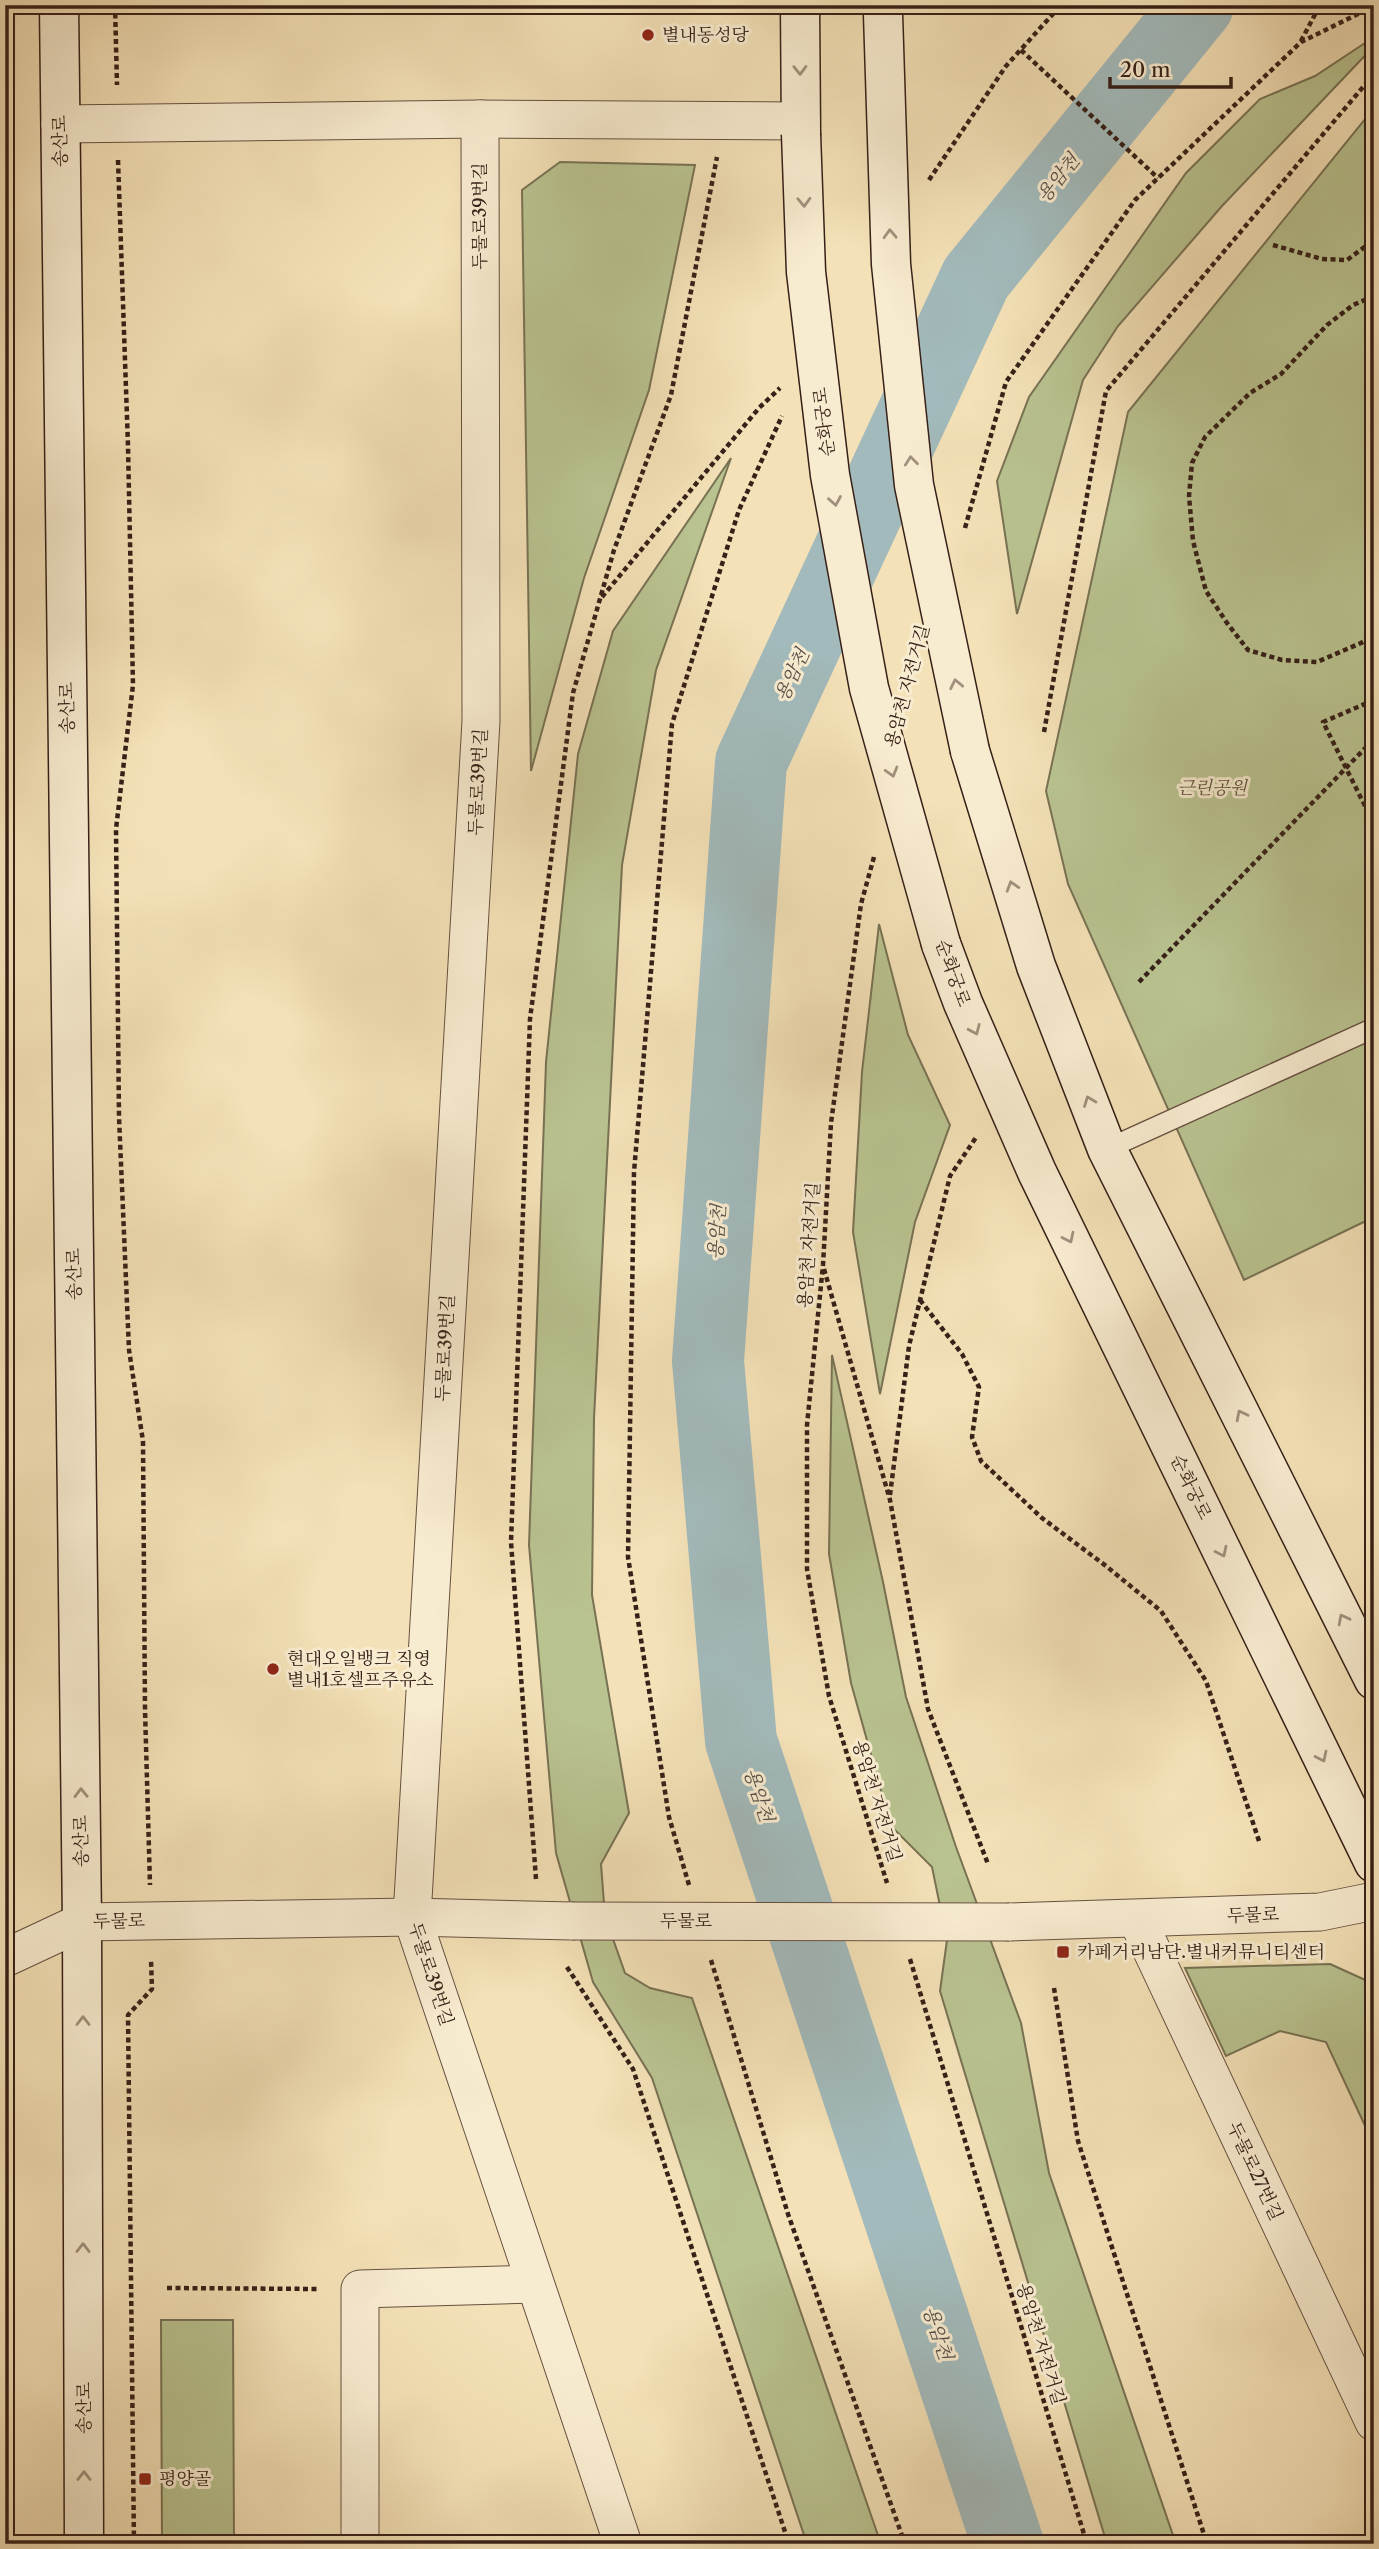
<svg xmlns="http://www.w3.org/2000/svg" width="1379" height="2549" font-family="'Libre Caslon Text','Noto Serif KR',serif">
<rect width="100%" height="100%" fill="#f4e1b7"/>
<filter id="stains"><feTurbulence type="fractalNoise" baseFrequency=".00286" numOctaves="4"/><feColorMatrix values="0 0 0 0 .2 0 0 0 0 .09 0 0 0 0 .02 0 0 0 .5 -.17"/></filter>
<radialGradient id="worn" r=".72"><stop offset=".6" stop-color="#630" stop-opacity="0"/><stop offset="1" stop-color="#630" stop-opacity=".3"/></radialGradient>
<!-- green -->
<g fill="#b9c390" stroke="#787254" stroke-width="2">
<polygon points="1374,37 1374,46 1222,206 1118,326 1083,380 1017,614 997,481 1029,397 1186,173 1260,99 1315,76"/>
<polygon points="1374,108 1374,1217 1244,1280 1068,884 1046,791 1128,412"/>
<polygon points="560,162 695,165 649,390 584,578 531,771 522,190"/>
<polygon points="731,458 656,670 622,865 594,1418 592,1595 629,1813 601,1864 605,1916 625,1973 650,1988 692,1998 881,2544 807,2544 652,2078 593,1982 556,1853 529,1545 546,1062 578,754 613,631"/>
<polygon points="879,924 908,1035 950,1125 915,1222 880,1394 853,1232 862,1072"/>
<polygon points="832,1355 883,1582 906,1697 956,1847 1021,2023 1049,2173 1176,2544 1107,2544 940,1991 947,1940 932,1867 891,1826 851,1683 829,1554"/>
<polygon points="1330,1964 1374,1984 1374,2145 1326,2042 1280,2031 1226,2056 1185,1968"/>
<polygon points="161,2320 233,2320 234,2544 162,2544"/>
</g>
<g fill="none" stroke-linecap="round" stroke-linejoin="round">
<!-- river -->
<polyline stroke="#a2babb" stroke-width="72" points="1008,2544 741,1741 708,1361 751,762 976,278 1198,5"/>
<!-- lane casing -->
<g stroke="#665040" stroke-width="22">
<polyline id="lane" points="1107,1149 1374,1028"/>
</g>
<!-- street casing -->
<g stroke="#665040" stroke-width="39">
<g id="street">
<polyline points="480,119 481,721 412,1917 623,2544"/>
<polyline points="60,124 480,119 801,121"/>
<polyline points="1137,1919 1374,2422"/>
<polyline points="1009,1922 1320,1912 1374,1901"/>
<polyline points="5,1958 82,1922 412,1917 572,1921"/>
<polyline points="360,2544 360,2289 534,2284"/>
</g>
</g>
<!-- secondary casing -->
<g stroke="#362018" stroke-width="41">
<g id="secondary">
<polyline points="59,5 82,1922 84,2544"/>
<polyline points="800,5 801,134"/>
<polyline points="970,751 1036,966 1107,1149 1374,1680"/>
<polyline points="941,944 963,1003 1037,1172 1374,1863"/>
</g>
</g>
<!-- path -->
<g stroke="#362018" stroke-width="4.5" stroke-dasharray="5 3.5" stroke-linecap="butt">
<polyline points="115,5 117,85"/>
<polyline points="1301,41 1320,5"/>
<polyline points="1021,50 1158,178"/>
<polyline points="118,160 128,446 133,685 116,829 119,1117 129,1350 143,1441 145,1710 150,1885"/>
<polyline points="929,180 1006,66 1061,5"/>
<polyline points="1273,245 1322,259 1347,260 1374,240"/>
<polyline points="1374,296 1353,305 1327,325 1281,374 1250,393 1205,437 1192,463 1189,496 1193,541 1206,591 1227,623 1248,650 1282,660 1317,662 1361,643 1374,635"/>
<polyline points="965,528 1006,382 1135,200 1301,42 1374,6"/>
<polyline points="602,597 759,408 780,388"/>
<polyline points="1374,700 1323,722 1374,824"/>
<polyline points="1044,732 1106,391 1374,74"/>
<polyline points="874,857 861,904 831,1123 823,1265 807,1425 807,1569 829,1696 887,1883"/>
<polyline points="1139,982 1374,739"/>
<polyline points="824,1269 890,1500 928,1709 988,1864"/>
<polyline points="920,1300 962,1354 979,1387 972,1437 981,1461 1042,1518 1106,1566 1161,1611 1206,1681 1260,1844"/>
<polyline points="890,1495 909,1346 950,1176 977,1136"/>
<polyline points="536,1879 511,1542 530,1019 573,693 614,550 671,395 717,157"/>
<polyline points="689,1885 669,1817 628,1557 634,1172 672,724 739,510 782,416"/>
<polyline points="910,1959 1087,2544"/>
<polyline points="711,1960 788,2214 905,2544"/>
<polyline points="567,1967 633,2069 789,2544"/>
<polyline points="1054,1988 1078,2141 1207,2544"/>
<polyline points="167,2288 320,2289"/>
<polyline points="134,2544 128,2015 152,1989 151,1960"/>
</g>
<!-- lane -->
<use href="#lane" stroke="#f8ecd0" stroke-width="19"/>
<!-- street -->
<use href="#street" stroke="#f8ecd0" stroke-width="37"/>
<!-- secondary -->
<use href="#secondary" stroke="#f8ecd0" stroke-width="38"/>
<!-- street-bridge casing -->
<g stroke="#665040" stroke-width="39" stroke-linecap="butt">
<polyline id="street-bridge" points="572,1921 1009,1922"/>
</g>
<!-- secondary-bridge casing -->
<g stroke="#362018" stroke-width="41" stroke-linecap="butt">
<g id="secondary-bridge">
<polyline points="883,14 891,264 914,485 970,751"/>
<polyline points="801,134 806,272 830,475 869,688 941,944"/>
</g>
</g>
<!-- street-bridge -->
<use href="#street-bridge" stroke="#f8ecd0" stroke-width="37"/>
<!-- secondary-bridge -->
<use href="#secondary-bridge" stroke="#f8ecd0" stroke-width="38"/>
</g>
<!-- one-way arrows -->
<defs><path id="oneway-chevron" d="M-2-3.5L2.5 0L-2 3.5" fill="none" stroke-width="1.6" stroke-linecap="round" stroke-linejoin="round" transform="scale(1.75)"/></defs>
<g stroke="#a1907d">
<use href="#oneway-chevron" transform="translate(800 70) rotate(89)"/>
<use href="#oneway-chevron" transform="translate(804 202) rotate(88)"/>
<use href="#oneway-chevron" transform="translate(890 234) rotate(-92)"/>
<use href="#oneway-chevron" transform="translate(911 461) rotate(-96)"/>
<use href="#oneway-chevron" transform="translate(835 501) rotate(80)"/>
<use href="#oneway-chevron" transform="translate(956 684) rotate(-102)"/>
<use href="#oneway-chevron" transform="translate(892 772) rotate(74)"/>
<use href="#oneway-chevron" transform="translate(1012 886) rotate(-107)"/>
<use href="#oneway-chevron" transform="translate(975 1030) rotate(66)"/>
<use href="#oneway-chevron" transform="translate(1089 1101) rotate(-111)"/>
<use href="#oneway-chevron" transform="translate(1069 1238) rotate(64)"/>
<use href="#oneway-chevron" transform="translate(1241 1415) rotate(-117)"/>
<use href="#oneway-chevron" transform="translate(1222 1552) rotate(64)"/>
<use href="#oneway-chevron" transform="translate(1343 1619) rotate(-117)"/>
<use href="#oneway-chevron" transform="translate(1322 1757) rotate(64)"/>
<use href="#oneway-chevron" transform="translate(81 1793) rotate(-91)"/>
<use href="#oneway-chevron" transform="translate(83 2021) rotate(-90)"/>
<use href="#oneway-chevron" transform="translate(83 2248) rotate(-90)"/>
<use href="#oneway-chevron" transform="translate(84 2476) rotate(-90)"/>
</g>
<!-- markers -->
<g fill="#8f2418" stroke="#f8ecd0" stroke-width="2.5">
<circle cx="648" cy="35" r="7"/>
<circle cx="273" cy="1669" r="7"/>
<rect x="1056" y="1945" width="14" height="14" rx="3.5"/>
<rect x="138" y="2472" width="14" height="14" rx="3.5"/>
</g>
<g text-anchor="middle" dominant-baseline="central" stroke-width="6" stroke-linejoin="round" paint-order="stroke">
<!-- poi labels -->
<g font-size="18" fill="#362018" stroke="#f8ecd0" text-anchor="start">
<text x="662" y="35">별내동성당</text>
<text x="287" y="1659">현대오일뱅크 직영<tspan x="287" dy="21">별내1호셀프주유소</tspan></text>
<text x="1077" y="1952">카페거리남단.별내커뮤니티센터</text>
<text x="159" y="2479">평양골</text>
</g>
<!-- street labels -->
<g font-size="18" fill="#362018" stroke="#f8ecd0">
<text transform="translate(60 141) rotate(-91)">송산로</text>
<text transform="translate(480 216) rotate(-90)">두물로39번길</text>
<text transform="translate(824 422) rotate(-97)">순화궁로</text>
<text transform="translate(907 686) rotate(-75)">용암천 자전거길</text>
<text transform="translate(67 708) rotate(-91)">송산로</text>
<text transform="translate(478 782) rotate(-87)">두물로39번길</text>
<text transform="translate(953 973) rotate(70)">순화궁로</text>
<text transform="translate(809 1245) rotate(-86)">용암천 자전거길</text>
<text transform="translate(74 1274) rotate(-91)">송산로</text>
<text transform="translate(445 1348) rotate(-87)">두물로39번길</text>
<text transform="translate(1191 1487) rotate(64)">순화궁로</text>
<text transform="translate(877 1801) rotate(73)">용암천 자전거길</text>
<text transform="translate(81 1841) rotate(-91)">송산로</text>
<text transform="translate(1253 1915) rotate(-2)">두물로</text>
<text transform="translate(119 1921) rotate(-1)">두물로</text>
<text x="686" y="1921">두물로</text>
<text transform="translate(431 1974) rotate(72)">두물로39번길</text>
<text transform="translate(1255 2171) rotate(65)">두물로27번길</text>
<text transform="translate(1041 2344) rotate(73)">용암천 자전거길</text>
<text transform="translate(84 2408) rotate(-90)">송산로</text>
</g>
<!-- park labels -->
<g font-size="18" font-style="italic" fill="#5d513c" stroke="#f8ecd0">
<text x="1212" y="788">근린공원</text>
</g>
<!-- water labels -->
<g font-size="19" font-style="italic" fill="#564e49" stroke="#f8ecd0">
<text transform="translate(1058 178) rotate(-51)">용암천</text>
<text transform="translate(792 675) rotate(-65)">용암천</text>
<text transform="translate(717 1232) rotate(-86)">용암천</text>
<text transform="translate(759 1795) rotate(72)">용암천</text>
<text transform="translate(938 2333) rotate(72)">용암천</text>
</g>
</g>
<!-- margin -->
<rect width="1379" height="2549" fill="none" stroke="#f4e1b7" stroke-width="28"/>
<rect x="7" y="7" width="1365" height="2535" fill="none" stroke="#362018" stroke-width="3.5"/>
<rect x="14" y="14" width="1351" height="2521" fill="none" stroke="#362018" stroke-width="2"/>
<!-- scale -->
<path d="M1110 77v10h121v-10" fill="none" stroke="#362018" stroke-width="3.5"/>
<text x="1120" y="77" font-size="21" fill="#362018" stroke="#f8ecd0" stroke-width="5" paint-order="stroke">20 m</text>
<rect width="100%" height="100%" filter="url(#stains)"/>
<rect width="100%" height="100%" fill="url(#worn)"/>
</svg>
